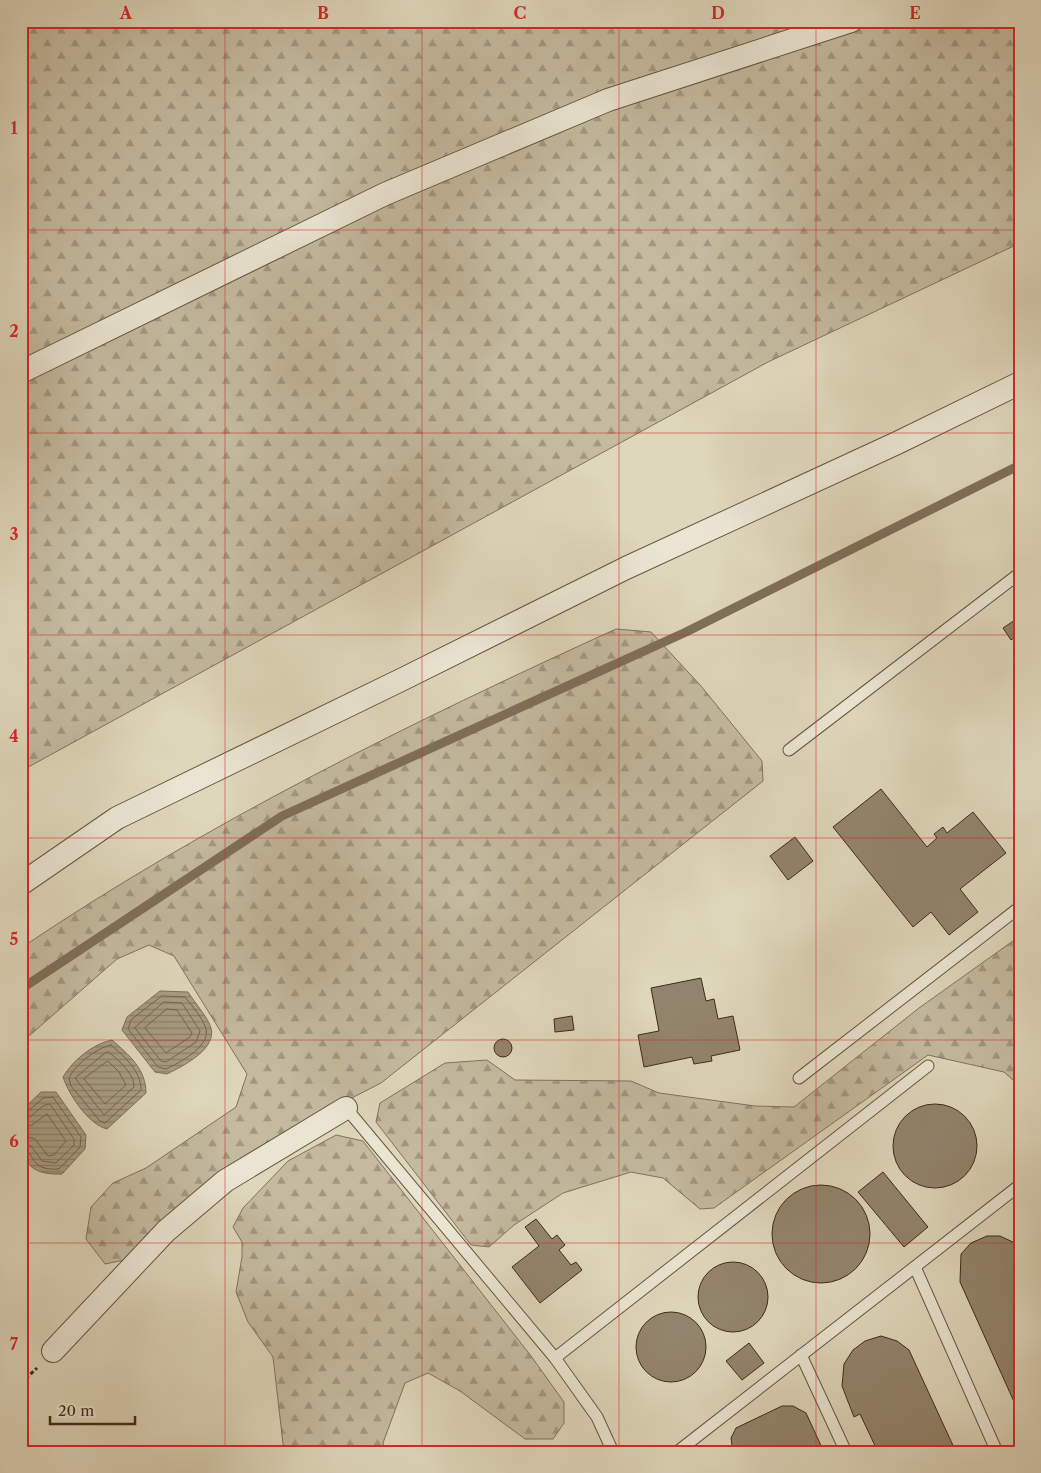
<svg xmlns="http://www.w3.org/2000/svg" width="1041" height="1473" font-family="'Libre Caslon Text',serif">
<defs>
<pattern id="forest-firs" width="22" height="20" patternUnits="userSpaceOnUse" patternTransform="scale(1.25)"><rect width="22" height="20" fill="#c4ba9f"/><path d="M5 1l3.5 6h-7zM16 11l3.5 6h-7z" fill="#a19781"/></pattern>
<pattern id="water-rules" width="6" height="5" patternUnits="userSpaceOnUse" patternTransform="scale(1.25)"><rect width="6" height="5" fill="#a89d83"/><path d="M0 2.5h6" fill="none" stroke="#8a806a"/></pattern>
</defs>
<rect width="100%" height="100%" fill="#dfd7bb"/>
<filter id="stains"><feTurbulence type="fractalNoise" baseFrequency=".004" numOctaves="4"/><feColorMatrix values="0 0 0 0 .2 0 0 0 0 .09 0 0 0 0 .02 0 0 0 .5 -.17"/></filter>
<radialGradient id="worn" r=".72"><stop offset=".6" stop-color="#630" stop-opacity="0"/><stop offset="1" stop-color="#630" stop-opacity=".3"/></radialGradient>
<!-- forest -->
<g fill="url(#forest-firs)" stroke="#81725b">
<polygon points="21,21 1020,21 1020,243 768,362 21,771"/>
<path d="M616 629 651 632 701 686 762 761 763 781 381 1083 293 1128 124 1260 105 1264 86 1239 91 1207 113 1183 146 1168 236 1107 247 1074 174 956 149 945 117 959 21 1043V948C208 822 412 722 616 629Z"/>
<polygon points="1020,936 1020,1086 1004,1072 928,1055 714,1208 700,1209 663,1178 631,1172 563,1193 514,1225 489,1247 471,1245 376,1122 380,1103 445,1063 487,1060 515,1080 631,1081 659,1093 755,1106 794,1107 919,1008"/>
<polygon points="336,1135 363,1141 531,1356 564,1402 564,1423 553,1439 525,1439 460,1391 428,1373 405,1383 383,1443 385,1452 284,1452 273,1357 248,1322 236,1292 242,1257 242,1242 233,1227 243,1208 288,1161"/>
</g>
<!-- water -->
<g fill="url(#water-rules)" stroke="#7e6f58">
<path d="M160 991 188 992C195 1003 205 1014 210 1025 220 1048 183 1066 167 1074L155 1072 122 1030 127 1017Z"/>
<path d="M112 1040C129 1055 146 1069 146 1093L107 1129C88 1124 69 1095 63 1077 73 1060 93 1044 112 1040Z"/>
<path d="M41 1092H56L86 1135 85 1149 62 1174C16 1176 21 1146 21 1111Z"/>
</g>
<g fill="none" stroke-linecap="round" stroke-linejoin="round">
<!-- shore -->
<g stroke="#73644d" stroke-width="1">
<path d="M162 996 185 997C192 1006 201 1016 205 1026 214 1045 179 1063 166 1069L158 1067 128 1029 131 1020Z"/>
<polygon points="164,1002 182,1003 200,1031 196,1042 166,1062 161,1061 135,1028"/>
<polygon points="167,1009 177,1010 192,1033 190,1037 166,1053 145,1028"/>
<path d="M111 1045C125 1057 141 1071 141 1090L105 1123 100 1121 71 1086 69 1078C75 1065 96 1048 111 1045Z"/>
<path d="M109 1052C119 1061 134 1073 134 1087L104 1115 75 1078 105 1053Z"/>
<polygon points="108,1061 119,1072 126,1085 105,1104 84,1079"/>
<path d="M21 1114 26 1113 43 1098 53 1097 81 1137 80 1147 59 1169C26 1171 38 1151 21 1149"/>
<path d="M21 1120C34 1119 39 1104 50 1104L74 1139V1145L56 1163 42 1161 31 1146 21 1142"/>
<polyline points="21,1128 32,1125 47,1114 66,1141 54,1155 48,1156 35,1139 21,1135"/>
</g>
<!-- stream -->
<polyline stroke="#7e6f58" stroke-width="9" points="21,989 282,816 686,632 1020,465"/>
</g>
<!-- building -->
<g fill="#92846c" stroke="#3e2b17">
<polygon points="1018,618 1020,634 1011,640 1003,628"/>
<polygon points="881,789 927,847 937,838 934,834 943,827 947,833 973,812 1006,853 960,889 978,912 949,935 931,912 913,927 833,827"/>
<polygon points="795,837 813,861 788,880 770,856"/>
<polygon points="701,978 706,1001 714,999 718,1019 733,1016 740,1050 711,1056 712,1061 694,1064 692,1057 644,1067 638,1035 659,1031 651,988"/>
<polygon points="572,1016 574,1030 555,1032 554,1019"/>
<circle cx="503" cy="1048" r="9"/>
<circle cx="935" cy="1146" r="42"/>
<polygon points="883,1172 928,1227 904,1247 858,1192"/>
<circle cx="821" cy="1234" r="49"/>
<polygon points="536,1219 552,1239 557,1235 565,1245 559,1250 571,1265 576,1262 582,1270 540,1303 512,1267 539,1246 525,1227"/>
<polygon points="987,1236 1000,1236 1015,1243 1020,1248 1020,1415 960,1282 961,1254 971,1243"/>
<circle cx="733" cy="1297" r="35"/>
<circle cx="671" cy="1347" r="35"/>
<polygon points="881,1336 897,1341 909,1350 956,1452 878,1452 860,1414 854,1417 842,1386 844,1364 853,1350 865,1341"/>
<polygon points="749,1343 764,1363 742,1380 726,1361"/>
<polygon points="782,1406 793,1406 806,1413 824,1452 733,1452 731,1438 736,1428"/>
</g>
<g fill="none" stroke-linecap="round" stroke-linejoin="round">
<!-- service casing -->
<g stroke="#665640" stroke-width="13">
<g id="service">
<polyline points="789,750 1020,573"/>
<polyline points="799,1078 1020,907"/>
<polyline points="346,1108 555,1358 597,1417 613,1452"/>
<polyline points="915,1267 997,1452"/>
<polyline points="801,1355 846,1452"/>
<polyline points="555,1358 928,1066"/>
<polyline points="677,1452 1020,1185"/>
</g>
</g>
<!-- minor casing -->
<g stroke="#665640" stroke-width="24">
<g id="minor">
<polyline points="21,372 385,194 608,100 851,21"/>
<polyline points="21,884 117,818 401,680 626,568 897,443 1020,383"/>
<polyline points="53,1351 166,1231 225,1181 346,1108"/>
</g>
</g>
<!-- path -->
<polyline stroke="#3e2b17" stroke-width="3" stroke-dasharray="4 2.5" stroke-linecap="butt" points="21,1383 37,1368"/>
<!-- service -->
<use href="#service" stroke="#eae5d3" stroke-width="11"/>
<!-- minor -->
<use href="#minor" stroke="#eae5d3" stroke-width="22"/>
</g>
<!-- grid -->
<path fill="none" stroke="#d62828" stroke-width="1" stroke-opacity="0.55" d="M225 21V1452M422 21V1452M619 21V1452M816 21V1452M21 230H1020M21 433H1020M21 635H1020M21 838H1020M21 1040H1020M21 1243H1020"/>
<!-- margin -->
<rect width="1041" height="1473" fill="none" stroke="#dfd7bb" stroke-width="55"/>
<!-- scale -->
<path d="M50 1416v8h85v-8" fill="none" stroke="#3e2b17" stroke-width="2.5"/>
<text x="58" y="1416" font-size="15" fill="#3e2b17" stroke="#eae5d3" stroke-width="4" paint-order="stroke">20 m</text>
<rect x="28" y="28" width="986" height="1418" fill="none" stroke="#d62828" stroke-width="2"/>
<g font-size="16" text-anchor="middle" font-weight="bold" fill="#d62828">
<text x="126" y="19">A</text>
<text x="323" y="19">B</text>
<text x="520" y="19">C</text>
<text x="718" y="19">D</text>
<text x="915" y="19">E</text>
<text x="14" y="134">1</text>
<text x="14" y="337">2</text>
<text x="14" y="540">3</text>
<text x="14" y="742">4</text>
<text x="14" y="945">5</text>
<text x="14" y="1147">6</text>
<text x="14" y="1350">7</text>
</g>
<rect width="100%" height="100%" filter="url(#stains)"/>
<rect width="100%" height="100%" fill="url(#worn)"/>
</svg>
